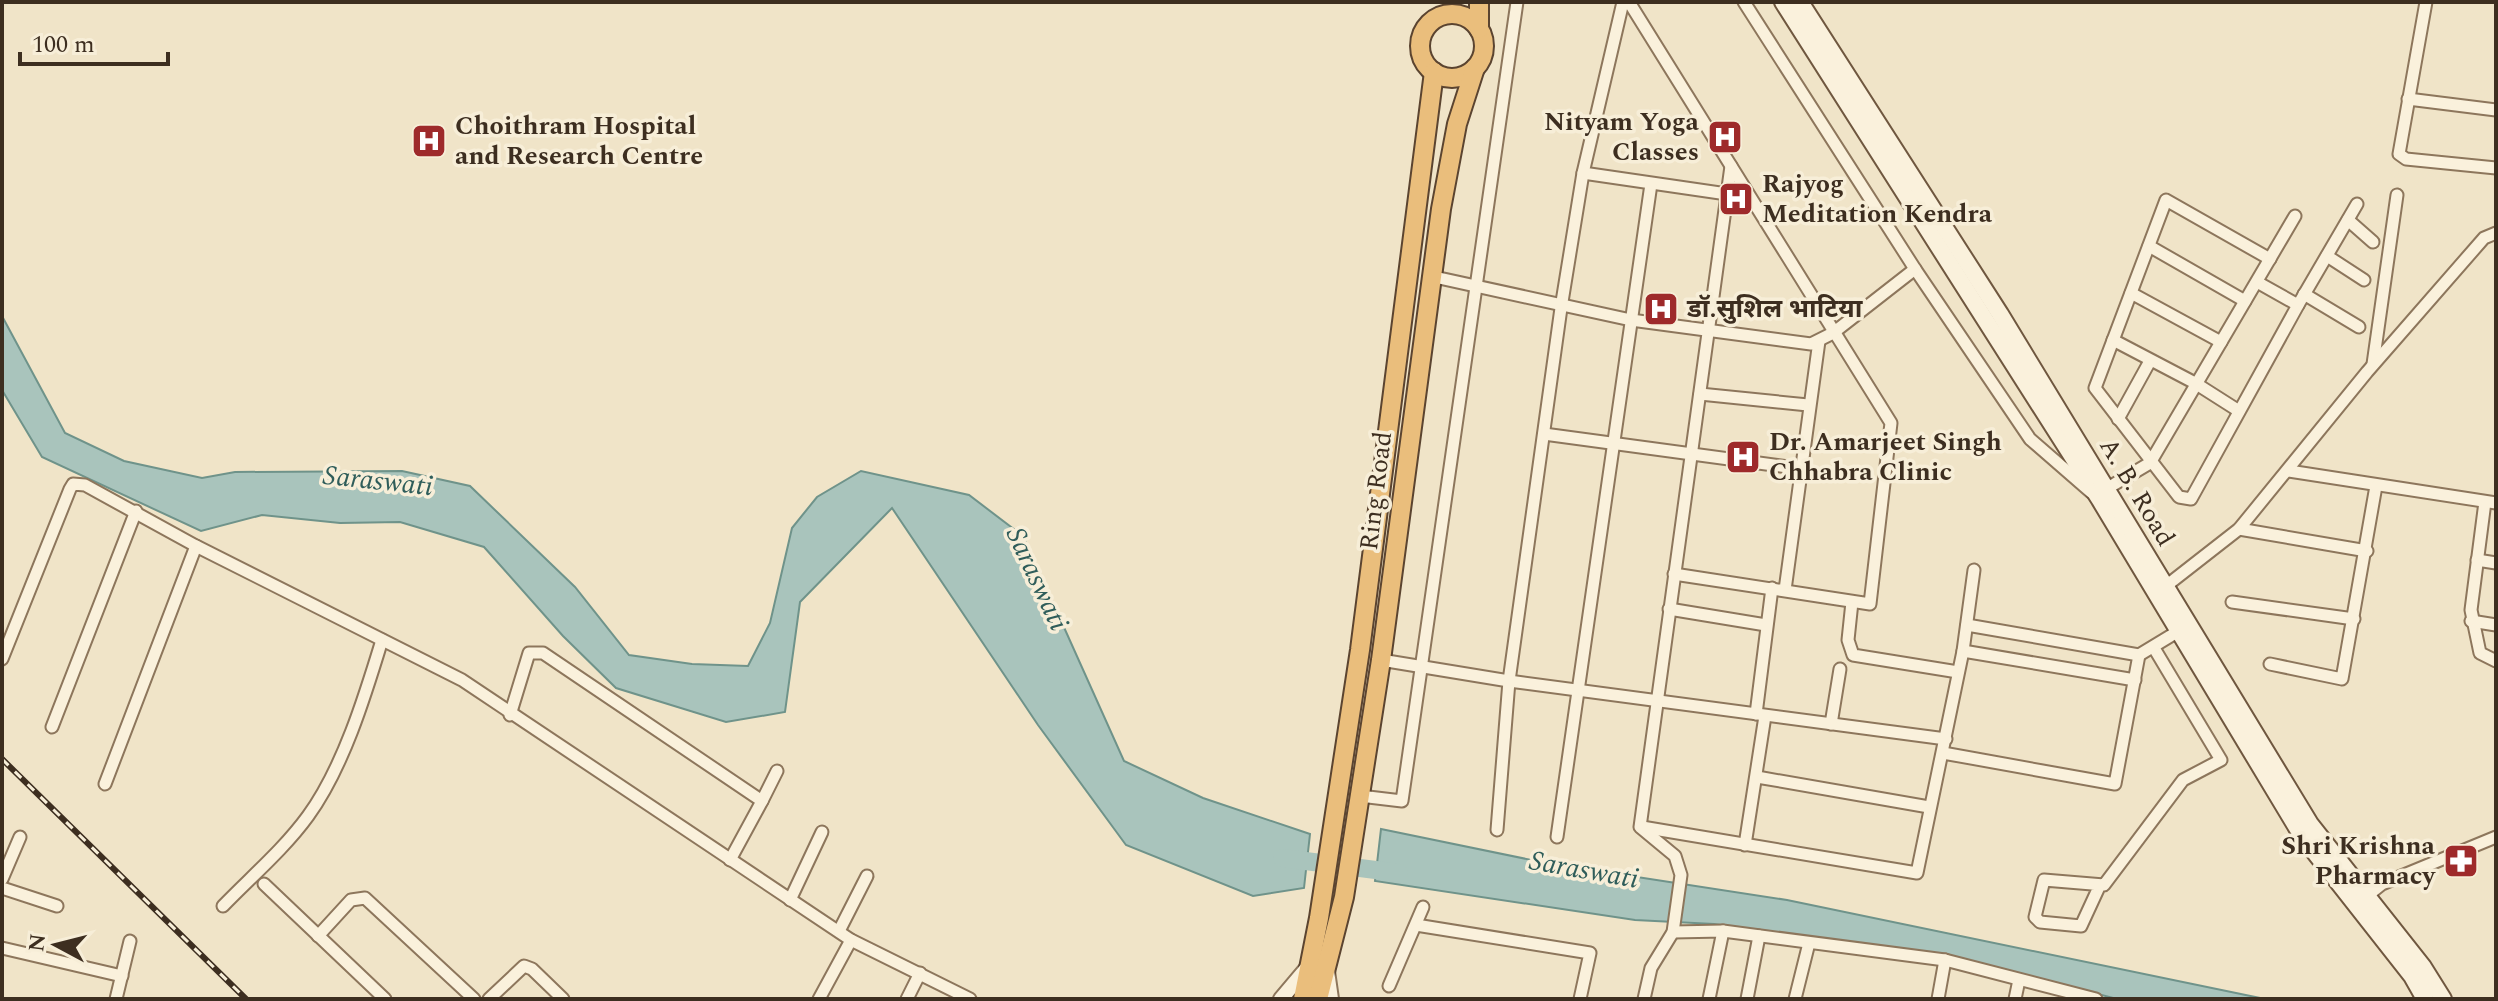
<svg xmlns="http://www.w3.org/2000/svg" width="2498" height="1001" font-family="Spectral,'Noto Sans Devanagari',serif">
<rect width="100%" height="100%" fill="#f0e4c8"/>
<!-- water -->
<g fill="#a9c4bc" stroke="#6f938a" stroke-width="2">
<polygon points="2,316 65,433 124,461 202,478 235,472 402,471 470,486 575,587 629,655 692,664 748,666 770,623 792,528 817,497 861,471 969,495 1023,536 1124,761 1203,798 1310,834 1304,888 1253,896 1126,845 1038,725 892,508 800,602 785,712 726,722 616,688 563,636 484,547 400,522 340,523 262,515 201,531 42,457 2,390"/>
<polygon points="1381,829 1546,863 1787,900 2265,999 2117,999 1986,965 1889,949 1714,924 1635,920 1375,881"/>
</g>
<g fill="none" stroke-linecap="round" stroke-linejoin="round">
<!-- river -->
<polyline stroke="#a9c4bc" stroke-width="18" points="1282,858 1399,873"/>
<!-- minor casing -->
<g stroke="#8d765c" stroke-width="15">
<g id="minor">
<polyline points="1629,2 1891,423 1870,604 1674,574"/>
<polyline points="1744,2 1915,269 2030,439 2091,492"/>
<polyline points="2426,2 2399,154 2406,159 2496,168"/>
<polyline points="2408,99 2496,110"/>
<polyline points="1583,173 1727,194"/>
<polyline points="2348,220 2373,242"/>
<polyline points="2149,246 2245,301"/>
<polyline points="2327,256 2364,280"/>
<polyline points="1430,276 1631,320 1811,344 1833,333 1915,269"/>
<polyline points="2257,282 2298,305 2191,499 2179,497 2095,388 2166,200 2270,259"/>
<polyline points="2131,293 2221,342"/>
<polyline points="2304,294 2359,327"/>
<polyline points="2298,305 2357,204"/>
<polyline points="2113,340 2195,383 2239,411"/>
<polyline points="2373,364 2397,195"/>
<polyline points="1700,394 1808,405"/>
<polyline points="2118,419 2150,361"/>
<polyline points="1544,434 1803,469"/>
<polyline points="2289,471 2496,503"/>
<polyline points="2101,492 2150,463 2295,216"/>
<polyline points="2485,502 2471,610 2480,653 2496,661"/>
<polyline points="2239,529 2367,551"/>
<polyline points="2477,560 2496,563"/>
<polyline points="2166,586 2239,529 2367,372 2484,238 2496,233"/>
<polyline points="1785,590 1819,341"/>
<polyline points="1852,602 1848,640 1853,655 1958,672"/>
<polyline points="2232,602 2354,619"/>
<polyline points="1669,609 1766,625"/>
<polyline points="2471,621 2496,625"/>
<polyline points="1967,625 2139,655 2177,632"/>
<polyline points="1963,651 2135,680"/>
<polyline points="2,659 70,489 73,484 85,485 196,546 462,680 851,940 970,999"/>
<polyline points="1381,660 1509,681 1946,739"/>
<polyline points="2270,664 2342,679 2376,486"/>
<polyline points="1756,714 1772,588"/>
<polyline points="510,715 529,653 543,653 762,801 730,860"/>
<polyline points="1831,724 1840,669"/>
<polyline points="52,727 136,511"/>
<polyline points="1943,753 2115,784 2139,655"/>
<polyline points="1757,777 1929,807"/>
<polyline points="105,784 196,546"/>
<polyline points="1360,796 1402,801 1517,2"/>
<polyline points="762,801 777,771"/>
<polyline points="1642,827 1917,873 1963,651 1974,570"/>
<polyline points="1497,830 1509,681 1561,308 1583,173 1623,2"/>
<polyline points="1557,837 1651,184"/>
<polyline points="1745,845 1765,716"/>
<polyline points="2,879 20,837"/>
<polyline points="264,884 385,999"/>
<polyline points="2099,887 2081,926 2040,922 2035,917 2044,880 2104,885 2183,780 2221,760 2154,648"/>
<polyline points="2,888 57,906"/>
<polyline points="2367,896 2382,884 2496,837"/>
<polyline points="790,900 822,832"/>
<path d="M223 906C251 877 284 849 308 816 343 768 365 696 382 640"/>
<polyline points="1416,925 1590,953 1580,999"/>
<polyline points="839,931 867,876"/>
<polyline points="1673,932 1723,931 1945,960 2096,999"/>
<polyline points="318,936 351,900 365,898 474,999"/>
<polyline points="2,948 122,976"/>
<polyline points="1389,986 1423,907"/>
<polyline points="116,999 130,941"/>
<polyline points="489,999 524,966 532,969 563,999"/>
<polyline points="819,999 851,940"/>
<polyline points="907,999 920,973"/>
<polyline points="1644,999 1651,968 1673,932 1681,875 1675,856 1640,827 1731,166"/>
<polyline points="1709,999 1723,931"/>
<polyline points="1747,999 1759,936"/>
<polyline points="1795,999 1809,943"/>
<polyline points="1938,999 1945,960"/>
<polyline points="2015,999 2019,980"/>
</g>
</g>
<!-- tertiary casing -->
<g stroke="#8d765c" stroke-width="18">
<polyline id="tertiary" points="1281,999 1308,967 1327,971 1331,999"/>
</g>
<!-- secondary casing -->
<g stroke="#6f573f" stroke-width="20">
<g id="secondary">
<polyline points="1783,2 2100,500 2302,836 2412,976 2425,999"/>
<polyline points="1800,2 2000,314 2310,824 2423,967 2443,999"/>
</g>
</g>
<!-- trunk casing -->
<g stroke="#5b4430" stroke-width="22">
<g id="trunk">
<circle cx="1452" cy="46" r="32"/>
<polyline points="1479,29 1479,2"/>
<polyline points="1303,999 1319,918 1360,650 1434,72"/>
<polyline points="1318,999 1344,897 1381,660 1441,209 1457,124 1475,68"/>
</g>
</g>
<!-- minor -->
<use href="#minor" stroke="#faf1dc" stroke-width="11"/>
<!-- tertiary -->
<use href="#tertiary" stroke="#faf1dc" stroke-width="14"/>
<!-- secondary -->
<use href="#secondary" stroke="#faf1dc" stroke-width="16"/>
<!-- trunk -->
<use href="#trunk" stroke="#eabe7c" stroke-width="18"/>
<!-- rail casing -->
<g stroke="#3d2e20" stroke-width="6">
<polyline id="rail" points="2,759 246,999"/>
</g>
<!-- rail -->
<use href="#rail" stroke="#f7eed8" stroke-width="3" stroke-dasharray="9" stroke-linecap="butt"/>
</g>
<!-- icons -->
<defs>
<g id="hospital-square" transform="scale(1.8)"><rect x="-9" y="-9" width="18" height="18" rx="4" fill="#9e2a2b" stroke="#f7eed8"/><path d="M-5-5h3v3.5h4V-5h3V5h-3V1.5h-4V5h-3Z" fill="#fff"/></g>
<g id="pharmacy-square" transform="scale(1.8)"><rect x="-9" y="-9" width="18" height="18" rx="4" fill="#9e2a2b" stroke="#f7eed8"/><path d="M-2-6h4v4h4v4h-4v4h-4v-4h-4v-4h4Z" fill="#fff"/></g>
</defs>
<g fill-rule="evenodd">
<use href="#hospital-square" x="1725" y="137"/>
<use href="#hospital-square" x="429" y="141"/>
<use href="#hospital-square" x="1736" y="199"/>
<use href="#hospital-square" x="1661" y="309"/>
<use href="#hospital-square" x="1743" y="457"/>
<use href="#pharmacy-square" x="2461" y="861"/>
</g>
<g text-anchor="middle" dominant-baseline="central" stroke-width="7" stroke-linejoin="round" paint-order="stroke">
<!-- poi labels -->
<g font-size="26" font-weight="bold" fill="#3d2e20" stroke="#f7eed8" text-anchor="start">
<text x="1699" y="122" text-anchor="end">Nityam Yoga<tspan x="1699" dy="30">Classes</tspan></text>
<text x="455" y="126">Choithram Hospital<tspan x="455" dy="30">and Research Centre</tspan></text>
<text x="1762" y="184">Rajyog<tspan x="1762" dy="30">Meditation Kendra</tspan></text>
<text x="1687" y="309">डॉ.सुशिल भाटिया</text>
<text x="1769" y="442">Dr. Amarjeet Singh<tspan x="1769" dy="30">Chhabra Clinic</tspan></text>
<text x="2435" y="846" text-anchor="end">Shri Krishna<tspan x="2435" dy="30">Pharmacy</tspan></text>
</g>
<!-- street labels -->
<g font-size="26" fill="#3d2e20" stroke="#f7eed8">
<text transform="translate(1376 491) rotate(-83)">Ring Road</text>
<text transform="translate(2137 492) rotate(59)">A. B. Road</text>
</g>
<!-- water labels -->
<g font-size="28" font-style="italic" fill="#2f5d5a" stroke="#f7eed8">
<text transform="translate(378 481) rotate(6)">Saraswati</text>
<text transform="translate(1037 579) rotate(65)">Saraswati</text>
<text transform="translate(1584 870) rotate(10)">Saraswati</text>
</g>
</g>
<!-- border -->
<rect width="2498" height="1001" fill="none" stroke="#3d2e20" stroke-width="8"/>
<!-- north arrow -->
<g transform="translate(56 945) rotate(277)" stroke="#f7eed8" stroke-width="6" paint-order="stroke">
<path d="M0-6L14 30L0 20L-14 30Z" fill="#3d2e20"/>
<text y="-12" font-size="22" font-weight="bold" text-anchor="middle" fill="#3d2e20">N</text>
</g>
<!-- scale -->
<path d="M20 52v12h148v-12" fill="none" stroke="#3d2e20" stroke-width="4"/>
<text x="32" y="52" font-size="24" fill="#3d2e20" stroke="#f7eed8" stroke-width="6" paint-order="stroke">100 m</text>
</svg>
